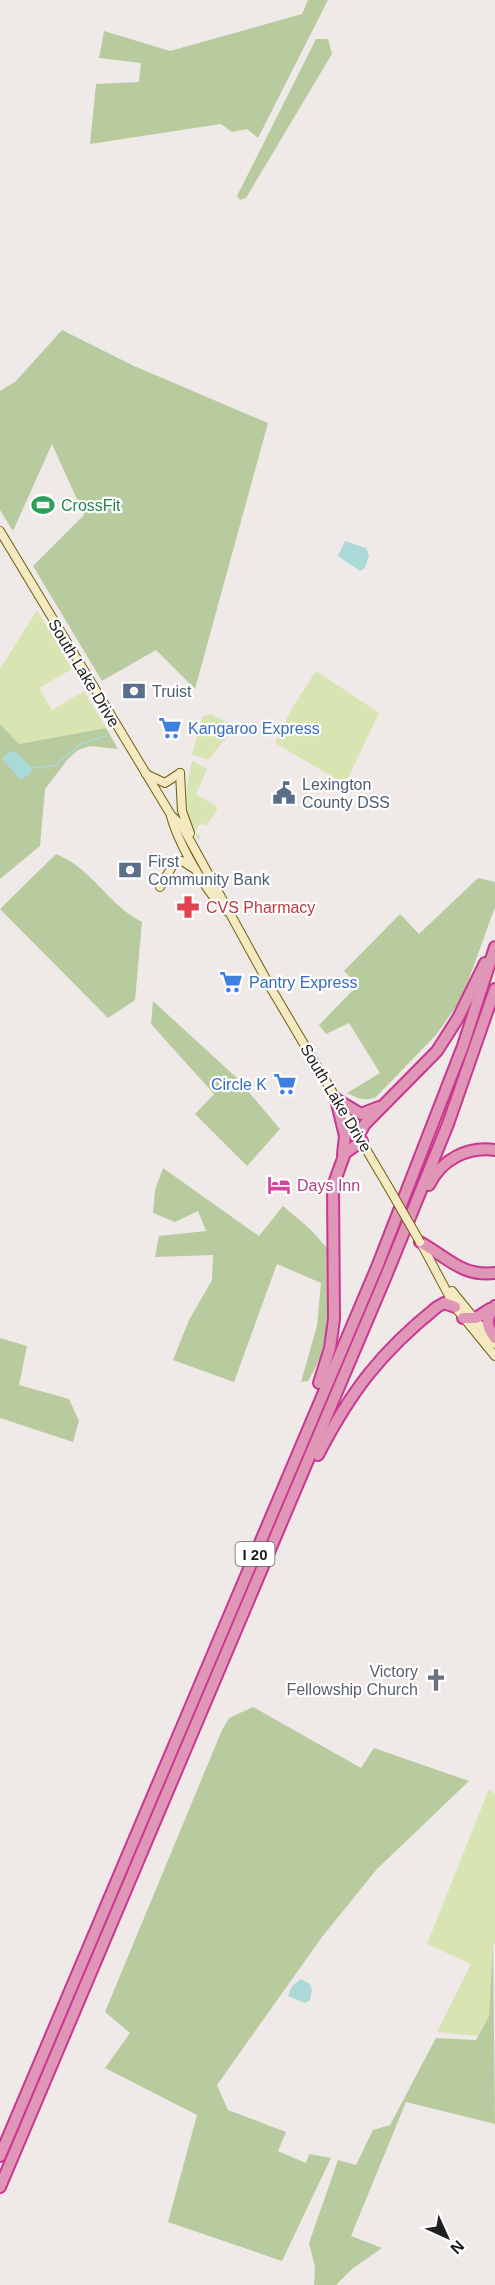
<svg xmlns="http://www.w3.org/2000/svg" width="495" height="2285" font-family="Arial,sans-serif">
<rect width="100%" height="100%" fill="#efeae7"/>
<!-- grass -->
<g fill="#d8e4b2">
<polygon points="37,610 72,669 39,688 52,710 84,691 106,728 19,744 0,724 0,669"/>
<polygon points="316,671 379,713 345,784 275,743 292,708"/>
<polygon points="211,714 230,724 232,731 208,760 192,754 202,717"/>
<path d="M192 761 207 769 196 794 216 806 217 810 206 826 200 823 195 833 201 836 199 841C181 809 185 795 192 761Z"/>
<polygon points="489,1789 495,1794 495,1945 493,1944 489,2016 478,2036 437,2032 471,1964 427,1944"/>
</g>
<!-- forest -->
<g fill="#b8cb9f">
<polygon points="308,0 328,0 258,138 247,129 232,132 221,124 90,144 96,84 139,82 141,63 99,58 104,31 170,51 302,14"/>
<polygon points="316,39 328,39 332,54 246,198 240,200 237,196"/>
<polygon points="62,330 132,365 268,423 195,689 156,650 102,681 33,566 84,515 52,444 13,531 0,510 0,391 16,381"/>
<polygon points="0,724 19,744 106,728 118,749 90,746 78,750 68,759 45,789 40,846 0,879"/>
<path d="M56 854C92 868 109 906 142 922L135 1000 108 1018 0 909Z"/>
<path d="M478 878 495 882V907L462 998 436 1035 376 1097C364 1102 358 1098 347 1093L380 1073 349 1023 326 1034 319 1025 358 985 344 971 400 914 419 934Z"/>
<polygon points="153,1001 237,1078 280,1129 247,1166 195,1114 214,1094 151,1024"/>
<path d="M163 1168 259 1236 283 1206 310 1229 327 1248C328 1293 334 1342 308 1381L301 1382 317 1326 321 1283 277 1264 234 1382 173 1360 189 1320 212 1280 213 1255 155 1257 159 1236 206 1231 198 1211 175 1222 153 1213 155 1190Z"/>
<polygon points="0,1338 27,1346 19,1385 69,1399 79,1421 73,1442 0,1418"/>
<polygon points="253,1707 361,1768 374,1748 469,1781 377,1869 322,1937 217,2085 228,2110 286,2132 278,2151 306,2163 309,2154 331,2158 282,2261 168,2222 197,2115 105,2068 130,2033 105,2012 222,1730 229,1718"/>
<polygon points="493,1943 495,2124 406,2102 351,2236 382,2248 352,2269 336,2285 314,2285 315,2267 309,2243 338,2160 356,2165 373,2130 390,2125 436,2038 476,2040 489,2016"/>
</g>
<!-- water -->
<g fill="#abd9d7">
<polygon points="345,541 366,548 369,555 365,568 360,571 338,556"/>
<polygon points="15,751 32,768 31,773 21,780 2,759 9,752"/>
<polygon points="301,1979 310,1984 312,1990 310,2000 305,2003 288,1996 292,1986"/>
</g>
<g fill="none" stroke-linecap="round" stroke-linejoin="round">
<!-- stream -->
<polyline stroke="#abd9d7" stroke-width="1.5" points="32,768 54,766 81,744 106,736"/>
<!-- secondary casing -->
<g stroke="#6e5f0f" stroke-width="10">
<g id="secondary">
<polyline points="0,531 171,815 182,826 272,990 389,1188"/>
<polyline points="180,773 182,811 190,833"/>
<polyline points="146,774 165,783 180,773"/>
<path d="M171 816C178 843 206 892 226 911"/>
<polyline points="160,887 174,863 182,861 193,868"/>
<polyline points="422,1245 455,1307 495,1356"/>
<polyline points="452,1291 495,1344"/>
</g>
</g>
<!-- motorway casing -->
<g stroke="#cb3691" stroke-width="14">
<g id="motorway">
<polyline points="336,1099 361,1114 379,1107"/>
<polyline points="336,1099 345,1136 343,1154"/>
<polyline points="358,1136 365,1124 437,1051 458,1018 485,963"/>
<path d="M429 1185C441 1160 467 1146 495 1150"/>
<path d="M420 1242C447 1257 462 1277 495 1273"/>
<path d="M495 1306C485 1319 486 1326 495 1338"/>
<polyline points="463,1318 476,1318 490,1309"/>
<polyline points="319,1383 330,1348 334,1319 333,1186 345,1153 362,1141"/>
<path d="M318 1455C351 1391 381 1352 437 1307L444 1303 455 1307"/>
<polyline points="0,2156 377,1267 463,1046 495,947"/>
<polyline points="0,2187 386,1276 448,1124 495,989"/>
</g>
</g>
<!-- secondary -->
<use href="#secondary" stroke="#f4e9c0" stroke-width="8"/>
<!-- motorway -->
<use href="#motorway" stroke="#df96b7" stroke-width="10"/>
<!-- secondary-bridge casing -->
<g stroke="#6e5f0f" stroke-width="10" stroke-linecap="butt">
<polyline id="secondary-bridge" points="389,1188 420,1242"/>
</g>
<!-- secondary-bridge -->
<use href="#secondary-bridge" stroke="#f4e9c0" stroke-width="8"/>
</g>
<!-- icons -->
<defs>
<g id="stadium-bare" transform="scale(1.8)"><path d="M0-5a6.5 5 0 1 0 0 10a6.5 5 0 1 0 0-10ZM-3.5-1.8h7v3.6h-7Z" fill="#2e9e5b" stroke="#fff" stroke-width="2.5" paint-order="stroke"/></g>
<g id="bank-bare" transform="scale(1.8)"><path d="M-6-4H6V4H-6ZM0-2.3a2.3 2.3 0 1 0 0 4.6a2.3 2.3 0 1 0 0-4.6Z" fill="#5c6f8a" stroke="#fff" stroke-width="2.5" paint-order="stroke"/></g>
<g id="supermarket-bare" transform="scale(1.8)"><path d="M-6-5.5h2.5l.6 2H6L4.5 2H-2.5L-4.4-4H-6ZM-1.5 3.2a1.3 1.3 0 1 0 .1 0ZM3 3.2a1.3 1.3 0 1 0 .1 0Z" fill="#3f7fe0" stroke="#fff" stroke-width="2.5" paint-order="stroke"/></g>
<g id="civic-bare" transform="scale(1.8)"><path d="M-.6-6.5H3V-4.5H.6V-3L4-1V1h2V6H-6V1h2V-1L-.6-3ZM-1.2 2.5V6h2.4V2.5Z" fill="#5c6f8a" stroke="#fff" stroke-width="2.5" paint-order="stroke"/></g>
<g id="pharmacy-bare" transform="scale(1.8)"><path d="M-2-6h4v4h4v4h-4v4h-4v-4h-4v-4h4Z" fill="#e0444e" stroke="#fff" stroke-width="2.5" paint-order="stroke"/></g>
<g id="hotel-bare" transform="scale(1.8)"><path d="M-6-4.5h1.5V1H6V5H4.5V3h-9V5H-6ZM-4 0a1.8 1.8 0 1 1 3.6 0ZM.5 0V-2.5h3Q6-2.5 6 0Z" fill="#d1479c" stroke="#fff" stroke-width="2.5" paint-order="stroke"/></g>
<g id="church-bare" transform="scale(1.8)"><path d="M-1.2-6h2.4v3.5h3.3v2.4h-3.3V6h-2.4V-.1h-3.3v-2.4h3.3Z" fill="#6b7280" stroke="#fff" stroke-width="2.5" paint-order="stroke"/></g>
</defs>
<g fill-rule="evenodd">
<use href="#stadium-bare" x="43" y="505"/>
<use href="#bank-bare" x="134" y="691"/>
<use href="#supermarket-bare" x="170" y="728"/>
<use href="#civic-bare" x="284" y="793"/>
<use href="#bank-bare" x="130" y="870"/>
<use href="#pharmacy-bare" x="188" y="907"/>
<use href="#supermarket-bare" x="231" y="982"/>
<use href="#supermarket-bare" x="285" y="1084"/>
<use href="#hotel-bare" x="279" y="1185"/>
<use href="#church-bare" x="436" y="1680"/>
</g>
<g text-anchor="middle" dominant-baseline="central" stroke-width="4.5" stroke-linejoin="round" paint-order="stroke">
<!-- shield labels -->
<rect fill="#fff" stroke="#636363" stroke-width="1.5" x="235.5" y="1542" width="39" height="24" rx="4.5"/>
<g font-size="15" font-weight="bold" fill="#202020">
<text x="255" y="1554">I 20</text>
</g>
<!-- leisure labels -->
<g font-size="16" fill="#27864d" stroke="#fff" text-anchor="start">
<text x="61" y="505">CrossFit</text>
</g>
<!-- street labels -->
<g font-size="16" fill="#202020" stroke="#fff">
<text transform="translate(84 673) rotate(59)">South Lake Drive</text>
<text transform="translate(336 1098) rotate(59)">South Lake Drive</text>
</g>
<!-- service labels -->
<g font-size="16" fill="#4e5e75" stroke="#fff" text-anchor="start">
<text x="152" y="691">Truist</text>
<text x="302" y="784">Lexington<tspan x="302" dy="18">County DSS</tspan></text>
<text x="148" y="861">First<tspan x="148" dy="18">Community Bank</tspan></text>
</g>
<!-- shop labels -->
<g font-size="16" fill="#366cbe" stroke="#fff" text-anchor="start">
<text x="188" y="728">Kangaroo Express</text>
<text x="249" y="982">Pantry Express</text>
<text x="267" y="1084" text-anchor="end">Circle K</text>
</g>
<!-- health labels -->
<g font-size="16" fill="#be3a42" stroke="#fff" text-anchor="start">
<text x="206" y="907">CVS Pharmacy</text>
</g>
<!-- hotel labels -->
<g font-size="16" fill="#b23c85" stroke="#fff" text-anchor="start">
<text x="297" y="1185">Days Inn</text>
</g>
<!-- worship labels -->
<g font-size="16" fill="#5b616d" stroke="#fff" text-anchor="end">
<text x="418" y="1671">Victory<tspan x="418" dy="18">Fellowship Church</tspan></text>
</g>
</g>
<!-- north arrow -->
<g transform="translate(447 2237) rotate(135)" stroke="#ffffff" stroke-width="4.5" paint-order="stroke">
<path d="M0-4.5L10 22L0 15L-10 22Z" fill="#202020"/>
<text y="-9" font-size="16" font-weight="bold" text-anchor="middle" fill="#202020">N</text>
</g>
</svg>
